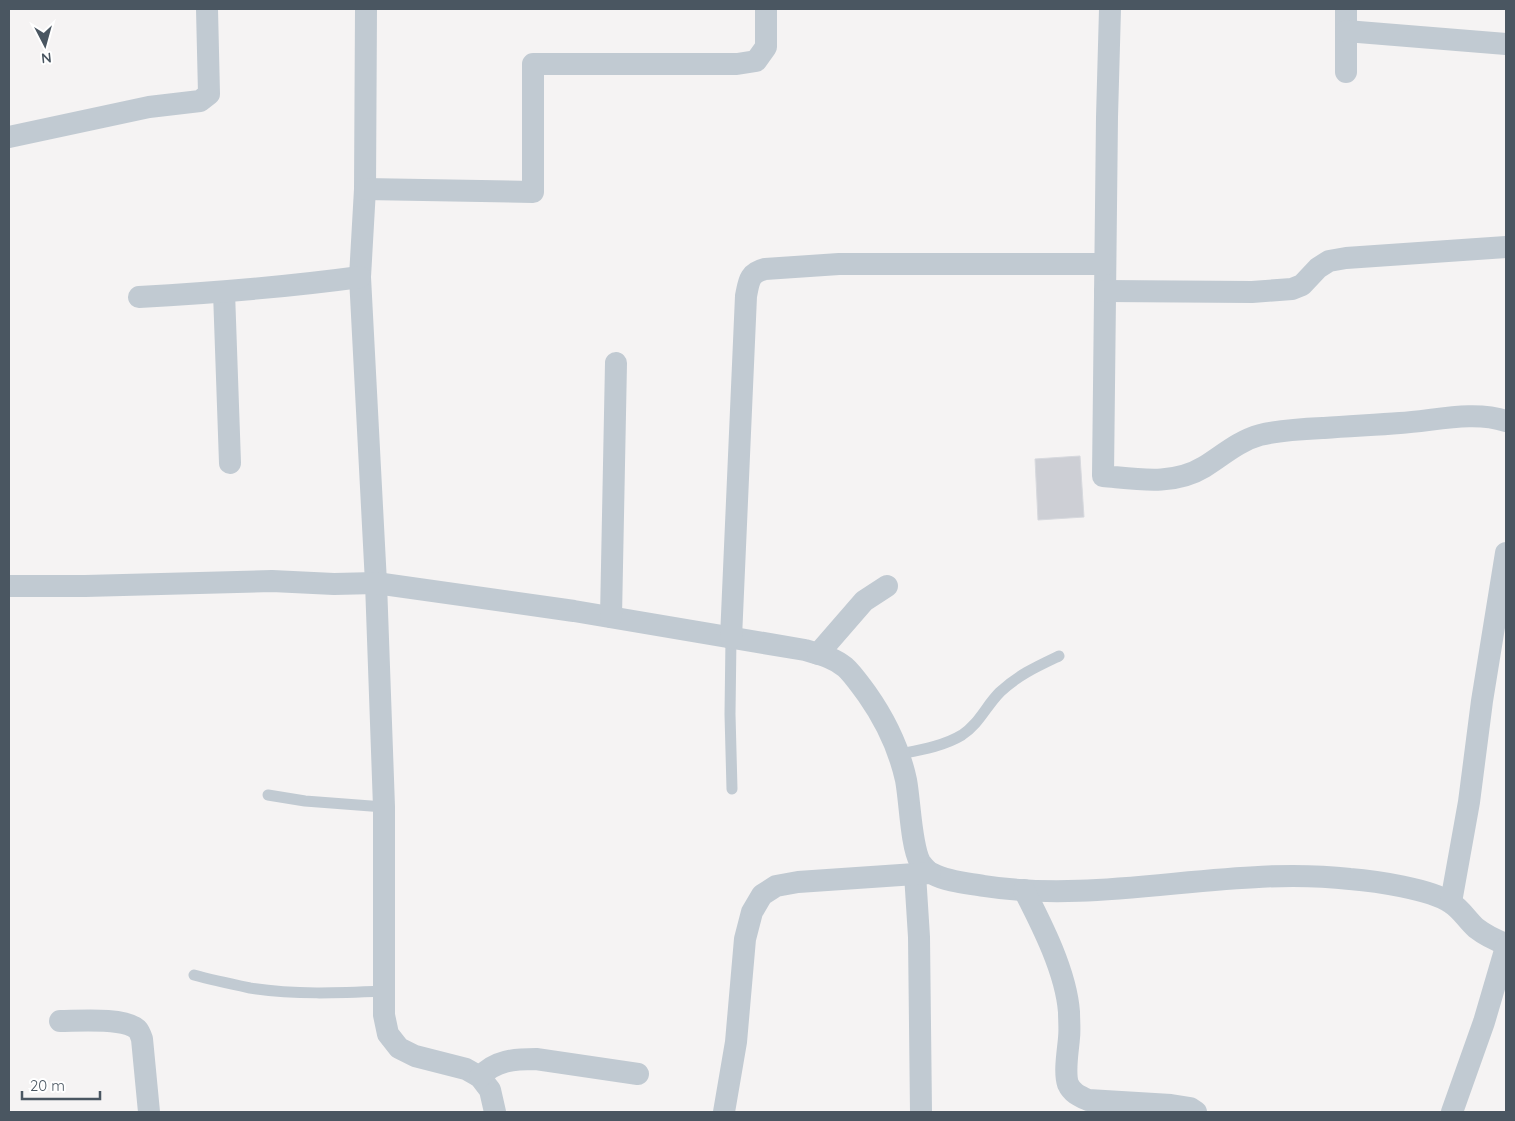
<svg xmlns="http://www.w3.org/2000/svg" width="1515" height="1121" font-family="Quicksand,sans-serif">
<rect width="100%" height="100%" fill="#f5f3f3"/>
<!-- building -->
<polygon fill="#cdcfd5" stroke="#d7d9de" points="1080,456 1084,517 1038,520 1035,459"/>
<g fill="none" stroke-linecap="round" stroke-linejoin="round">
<!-- service -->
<g stroke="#c1cad2" stroke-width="11">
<polyline points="731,638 730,714 732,789"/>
<path d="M900 754C920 750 944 746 962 735 979 724 986 706 1000 692 1018 675 1038 666 1059 656"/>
<polyline points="268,795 305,801 384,807"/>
<path d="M194 975C212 980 231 984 250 988 294 995 339 993 384 991"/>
</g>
<!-- minor -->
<g stroke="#c1cad2" stroke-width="22">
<polyline points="366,9 365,189 360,277 376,583 384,807 384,1015 388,1034 399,1048 415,1056 466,1069 480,1077 490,1090 495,1112"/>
<path d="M1110 9 1107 117 1103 476C1137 479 1173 486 1204 467 1222 456 1238 441 1260 435 1280 430 1303 429 1324 428 1349 426 1375 425 1400 423 1434 421 1473 410 1506 421"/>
<polyline points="1346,9 1346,72"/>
<polyline points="1346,31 1506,44"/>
<polyline points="9,137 149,107 200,101 209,94 207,9"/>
<polyline points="365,189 533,192 533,64 737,64 756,61 766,47 766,9"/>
<polyline points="1105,291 1252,292 1292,289 1302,285 1318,268 1329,261 1346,258 1506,247"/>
<polyline points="224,292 230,463"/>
<path d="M139 297C213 293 286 287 360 277"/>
<path d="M9 586H85L272 581 334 584 376 583 574 611 805 650C818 654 833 657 845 667 853 674 860 685 867 694 886 721 899 748 906 780 910 801 911 846 920 862 923 866 928 872 933 874 948 882 967 883 984 886 1105 905 1228 865 1350 879 1375 881 1431 889 1451 903 1461 909 1467 920 1476 928 1485 935 1495 940 1506 944"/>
<polyline points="611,617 616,363"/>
<path d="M731 638 746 296C749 281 749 273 765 269L839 264H1105"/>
<polyline points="818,654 864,601 887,586"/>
<polyline points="915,874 919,937 921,1112"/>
<path d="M1024 890C1042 925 1066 972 1069 1012 1069 1020 1070 1030 1069 1038 1068 1051 1064 1072 1068 1084 1072 1093 1079 1096 1088 1100L1171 1105 1190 1108 1196 1112"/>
<polyline points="1451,902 1469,802 1482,701 1506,553"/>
<path d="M60 1021C78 1021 123 1017 137 1029 139 1031 141 1036 142 1039L149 1112"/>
<path d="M480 1077C495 1060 515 1059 536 1059L638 1074"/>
<polyline points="724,1112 736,1042 745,939 752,912 762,895 776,886 798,882 930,873"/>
<polyline points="1452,1112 1484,1022 1506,947"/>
</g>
</g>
<!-- border -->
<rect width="1515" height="1121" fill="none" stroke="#4a5661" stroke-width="20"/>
<!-- north arrow -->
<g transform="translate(45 45) rotate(174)" stroke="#ffffff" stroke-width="4" paint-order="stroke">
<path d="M0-4L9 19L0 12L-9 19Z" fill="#4a5661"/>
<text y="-8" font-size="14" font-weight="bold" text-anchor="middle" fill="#4a5661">N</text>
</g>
<!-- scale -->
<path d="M22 1091v8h78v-8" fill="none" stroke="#4a5661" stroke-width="2.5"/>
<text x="30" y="1091" font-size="15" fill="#4a5661" stroke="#ffffff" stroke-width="4" paint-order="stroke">20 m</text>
</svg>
